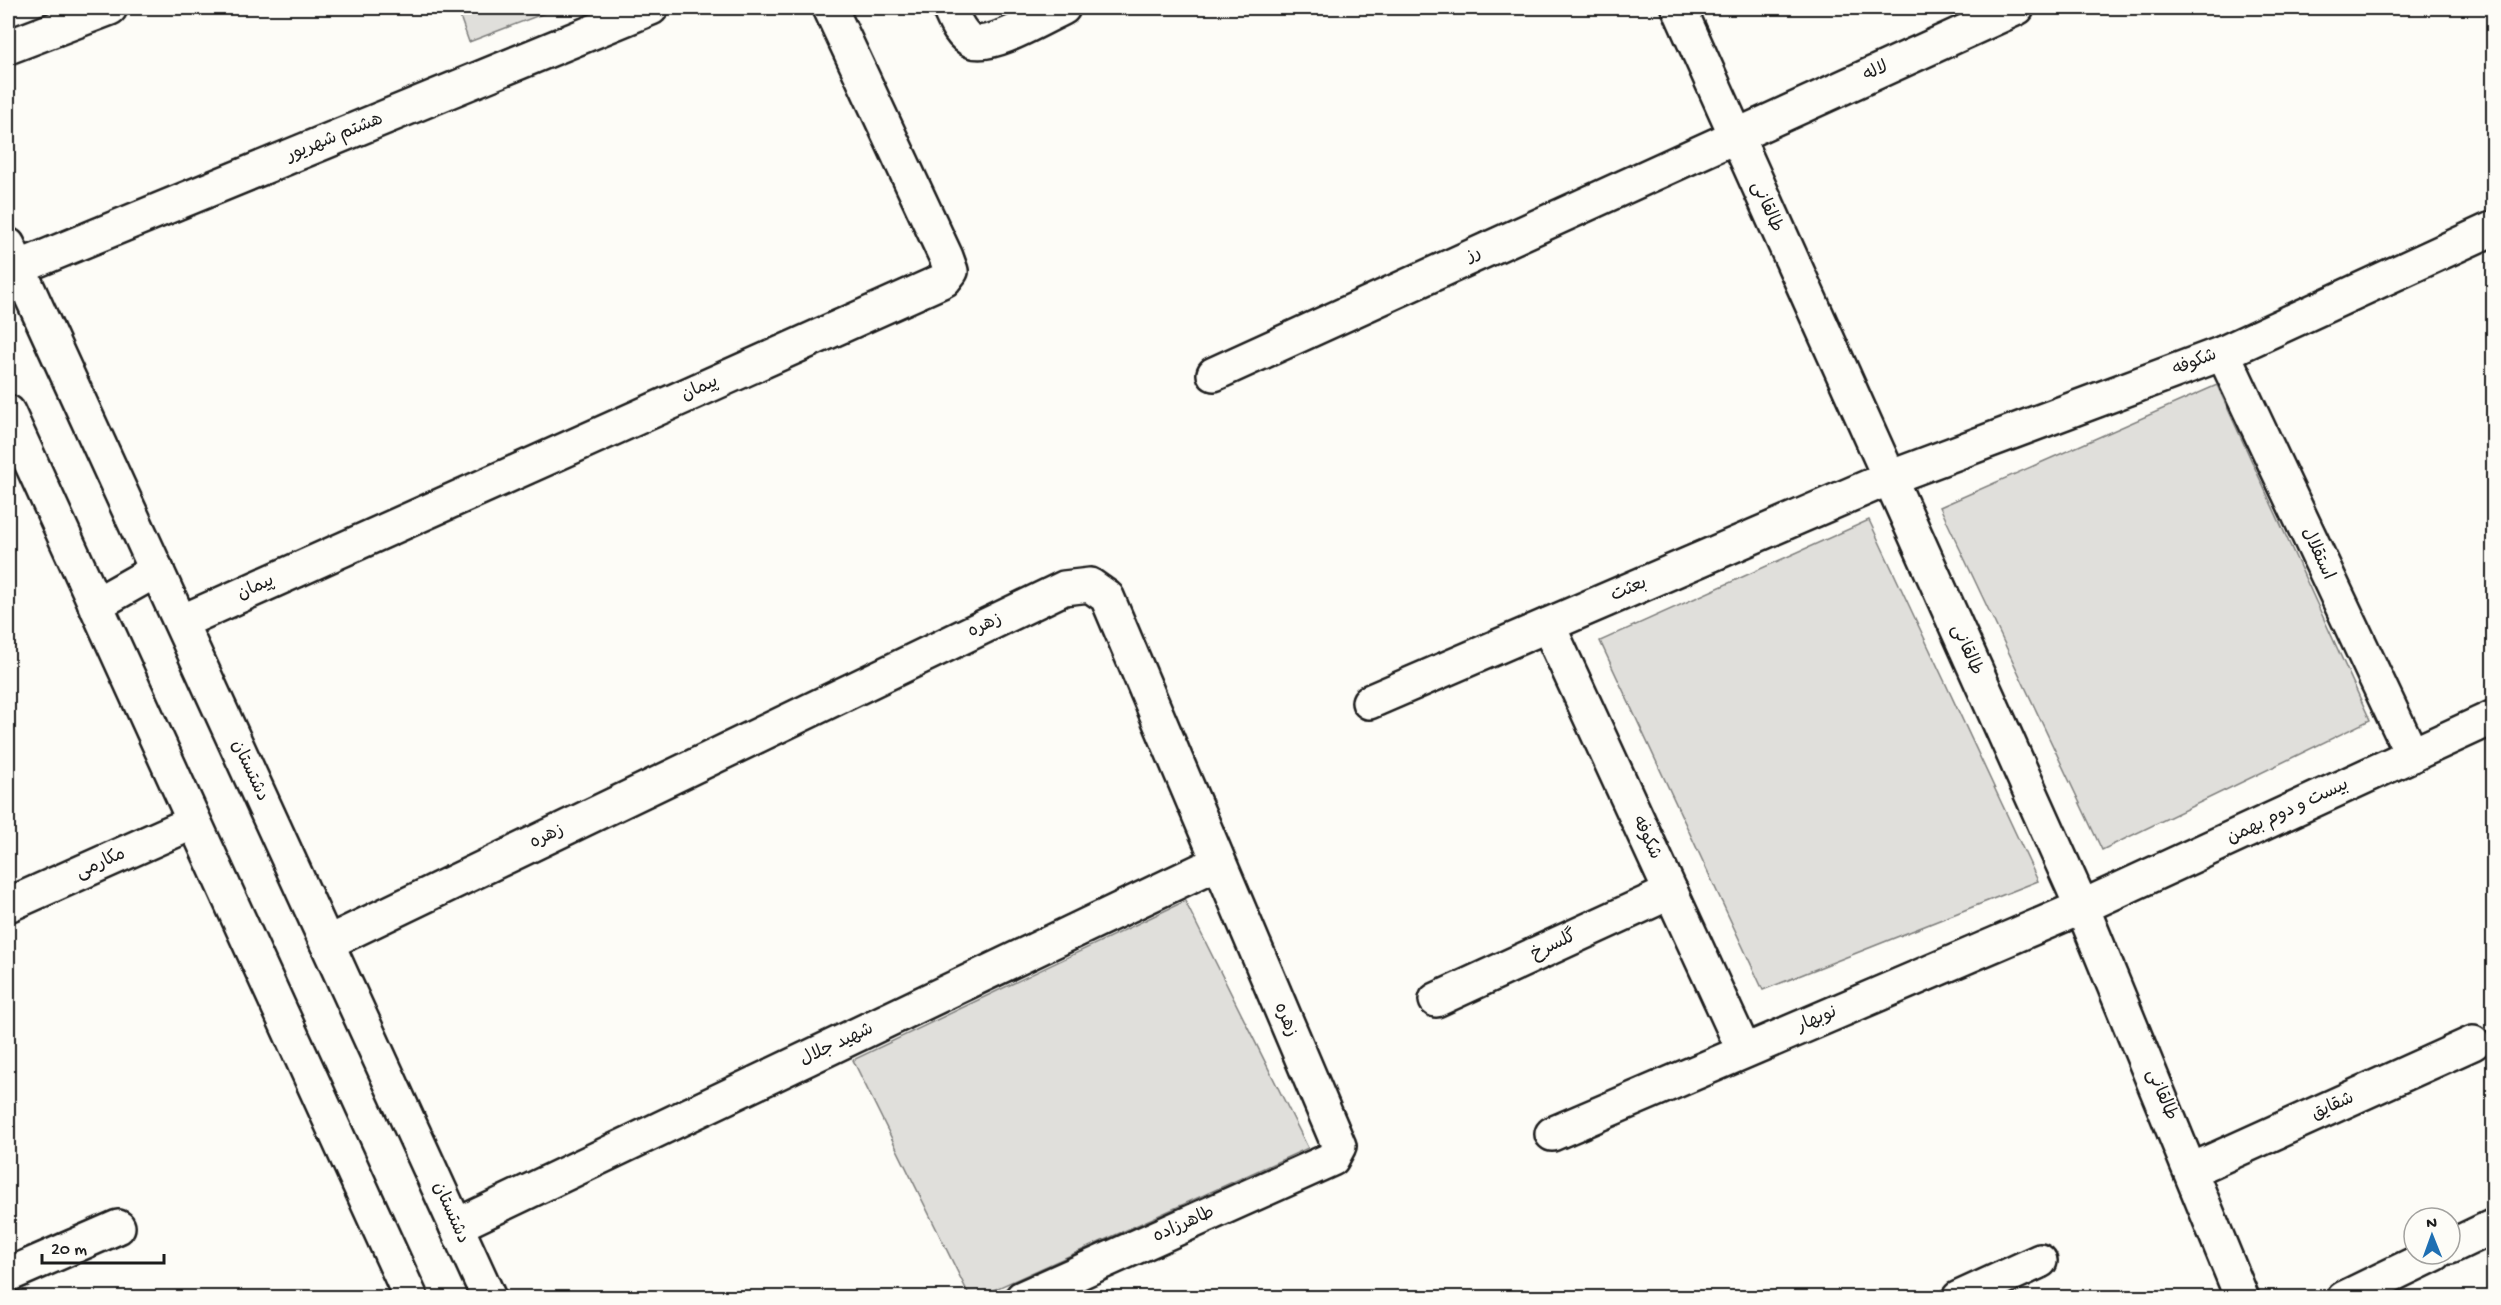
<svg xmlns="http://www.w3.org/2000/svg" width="2501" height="1305" font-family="'Gochi Hand','Playpen Sans Arabic',sans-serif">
<rect width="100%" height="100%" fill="#fdfcf7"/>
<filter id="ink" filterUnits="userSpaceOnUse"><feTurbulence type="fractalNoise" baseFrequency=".0167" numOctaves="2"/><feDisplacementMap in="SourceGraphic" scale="12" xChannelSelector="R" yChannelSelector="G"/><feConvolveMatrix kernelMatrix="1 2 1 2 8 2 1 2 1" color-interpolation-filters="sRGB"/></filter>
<g filter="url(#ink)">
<!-- green -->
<g fill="#e0dfdb" stroke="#7e7e7c" stroke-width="1.5">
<polygon points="457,8 558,8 469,42"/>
<polygon points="2217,385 2370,720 2102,850 1940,507"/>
<polygon points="1869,520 2038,881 1763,990 1600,641"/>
<polygon points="1185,901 1308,1148 978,1297 970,1297 853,1060"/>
</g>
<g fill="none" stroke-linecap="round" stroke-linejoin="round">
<!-- minor casing -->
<g stroke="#1c1c1c" stroke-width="38">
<g id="minor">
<path d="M949 8C954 19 960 36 973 41 992 48 1043 17 1063 8"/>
<polyline points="1679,8 2082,907 2242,1298"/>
<polyline points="8,47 110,8"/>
<polyline points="18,268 651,8"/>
<polyline points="2223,353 2412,755"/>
<polyline points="1214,374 2017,8"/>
<polyline points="181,622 944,280 951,271 946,257 830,8"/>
<polyline points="1548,625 1744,1051"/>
<polyline points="1369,702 1889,478 2223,353 2494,228"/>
<polyline points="8,905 194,822"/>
<polyline points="327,943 1064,588 1090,585 1107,597 1339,1146 1332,1159 1022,1298"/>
<polyline points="1436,1000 1671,892"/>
<polyline points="1552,1134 2082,907 2494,717"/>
<polyline points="2192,1170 2473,1043"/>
<polyline points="456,1226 1217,863"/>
<polyline points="2450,1247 2494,1226"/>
<polyline points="8,1275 118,1227"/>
<polyline points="1959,1298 2040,1261"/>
<polyline points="2344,1298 2435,1254"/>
</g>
</g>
<!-- tertiary casing -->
<g stroke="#1c1c1c" stroke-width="38">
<g id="tertiary">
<polyline points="8,245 489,1298"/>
<polyline points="8,412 411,1298"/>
<polyline points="95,605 157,570"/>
</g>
</g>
<!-- minor -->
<use href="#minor" stroke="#fdfcf7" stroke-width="33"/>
<!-- tertiary -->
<use href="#tertiary" stroke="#fdfcf7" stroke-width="33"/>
</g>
</g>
<g text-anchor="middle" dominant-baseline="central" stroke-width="4.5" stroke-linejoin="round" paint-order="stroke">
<!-- street labels -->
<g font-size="18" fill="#1c1c1c" stroke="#fdfcf7">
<text transform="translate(1876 72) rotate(-24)">لاله</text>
<text transform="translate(335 138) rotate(-22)">هشتم شهریور</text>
<text transform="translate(1766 207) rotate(66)">طالقانی</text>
<text transform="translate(1474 255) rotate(-25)">رز</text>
<text transform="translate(2195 363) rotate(-21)">شکوفه</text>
<text transform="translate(700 389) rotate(-24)">پیمان</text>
<text transform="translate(2317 554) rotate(65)">استقلال</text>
<text transform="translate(256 588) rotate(-24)">پیمان</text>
<text transform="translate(1629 590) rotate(-23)">بعثت</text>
<text transform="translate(985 626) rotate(-26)">زهره</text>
<text transform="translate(1966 650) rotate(66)">طالقانی</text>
<text transform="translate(249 771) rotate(65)">دشتستان</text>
<text transform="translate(2288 812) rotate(-25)">بیست و دوم بهمن</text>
<text transform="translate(547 837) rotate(-26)">زهره</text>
<text transform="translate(1646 838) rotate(65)">شکوفه</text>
<text transform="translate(101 864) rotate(-24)">مکارمی</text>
<text transform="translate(1554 946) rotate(-25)">گلسرخ</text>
<text transform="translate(1285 1020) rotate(67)">زهره</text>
<text transform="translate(1817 1020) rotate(-23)">نوبهار</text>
<text transform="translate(837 1045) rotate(-25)">شهید جلال</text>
<text transform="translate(2161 1095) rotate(67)">طالقانی</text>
<text transform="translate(2333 1107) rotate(-24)">شقایق</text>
<text transform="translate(450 1213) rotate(66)">دشتستان</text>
<text transform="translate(1184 1225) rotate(-24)">طاهرزاده</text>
</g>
</g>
<!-- margin -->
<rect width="2501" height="1305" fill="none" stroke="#fdfcf7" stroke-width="30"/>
<rect x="15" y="15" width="2471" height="1275" fill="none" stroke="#1c1c1c" stroke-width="2" filter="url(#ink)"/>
<!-- north arrow -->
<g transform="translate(2432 1236) rotate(359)"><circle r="28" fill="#fdfcf7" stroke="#a3a29f" stroke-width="1.5"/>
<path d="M0-4.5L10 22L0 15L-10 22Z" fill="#1f6fb2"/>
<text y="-9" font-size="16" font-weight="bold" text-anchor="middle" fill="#1c1c1c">N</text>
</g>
<!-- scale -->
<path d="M42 1254v9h122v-9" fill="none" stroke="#1c1c1c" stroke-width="3"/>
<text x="51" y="1254" font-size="18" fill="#1c1c1c" stroke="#fdfcf7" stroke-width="4.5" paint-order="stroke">20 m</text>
</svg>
